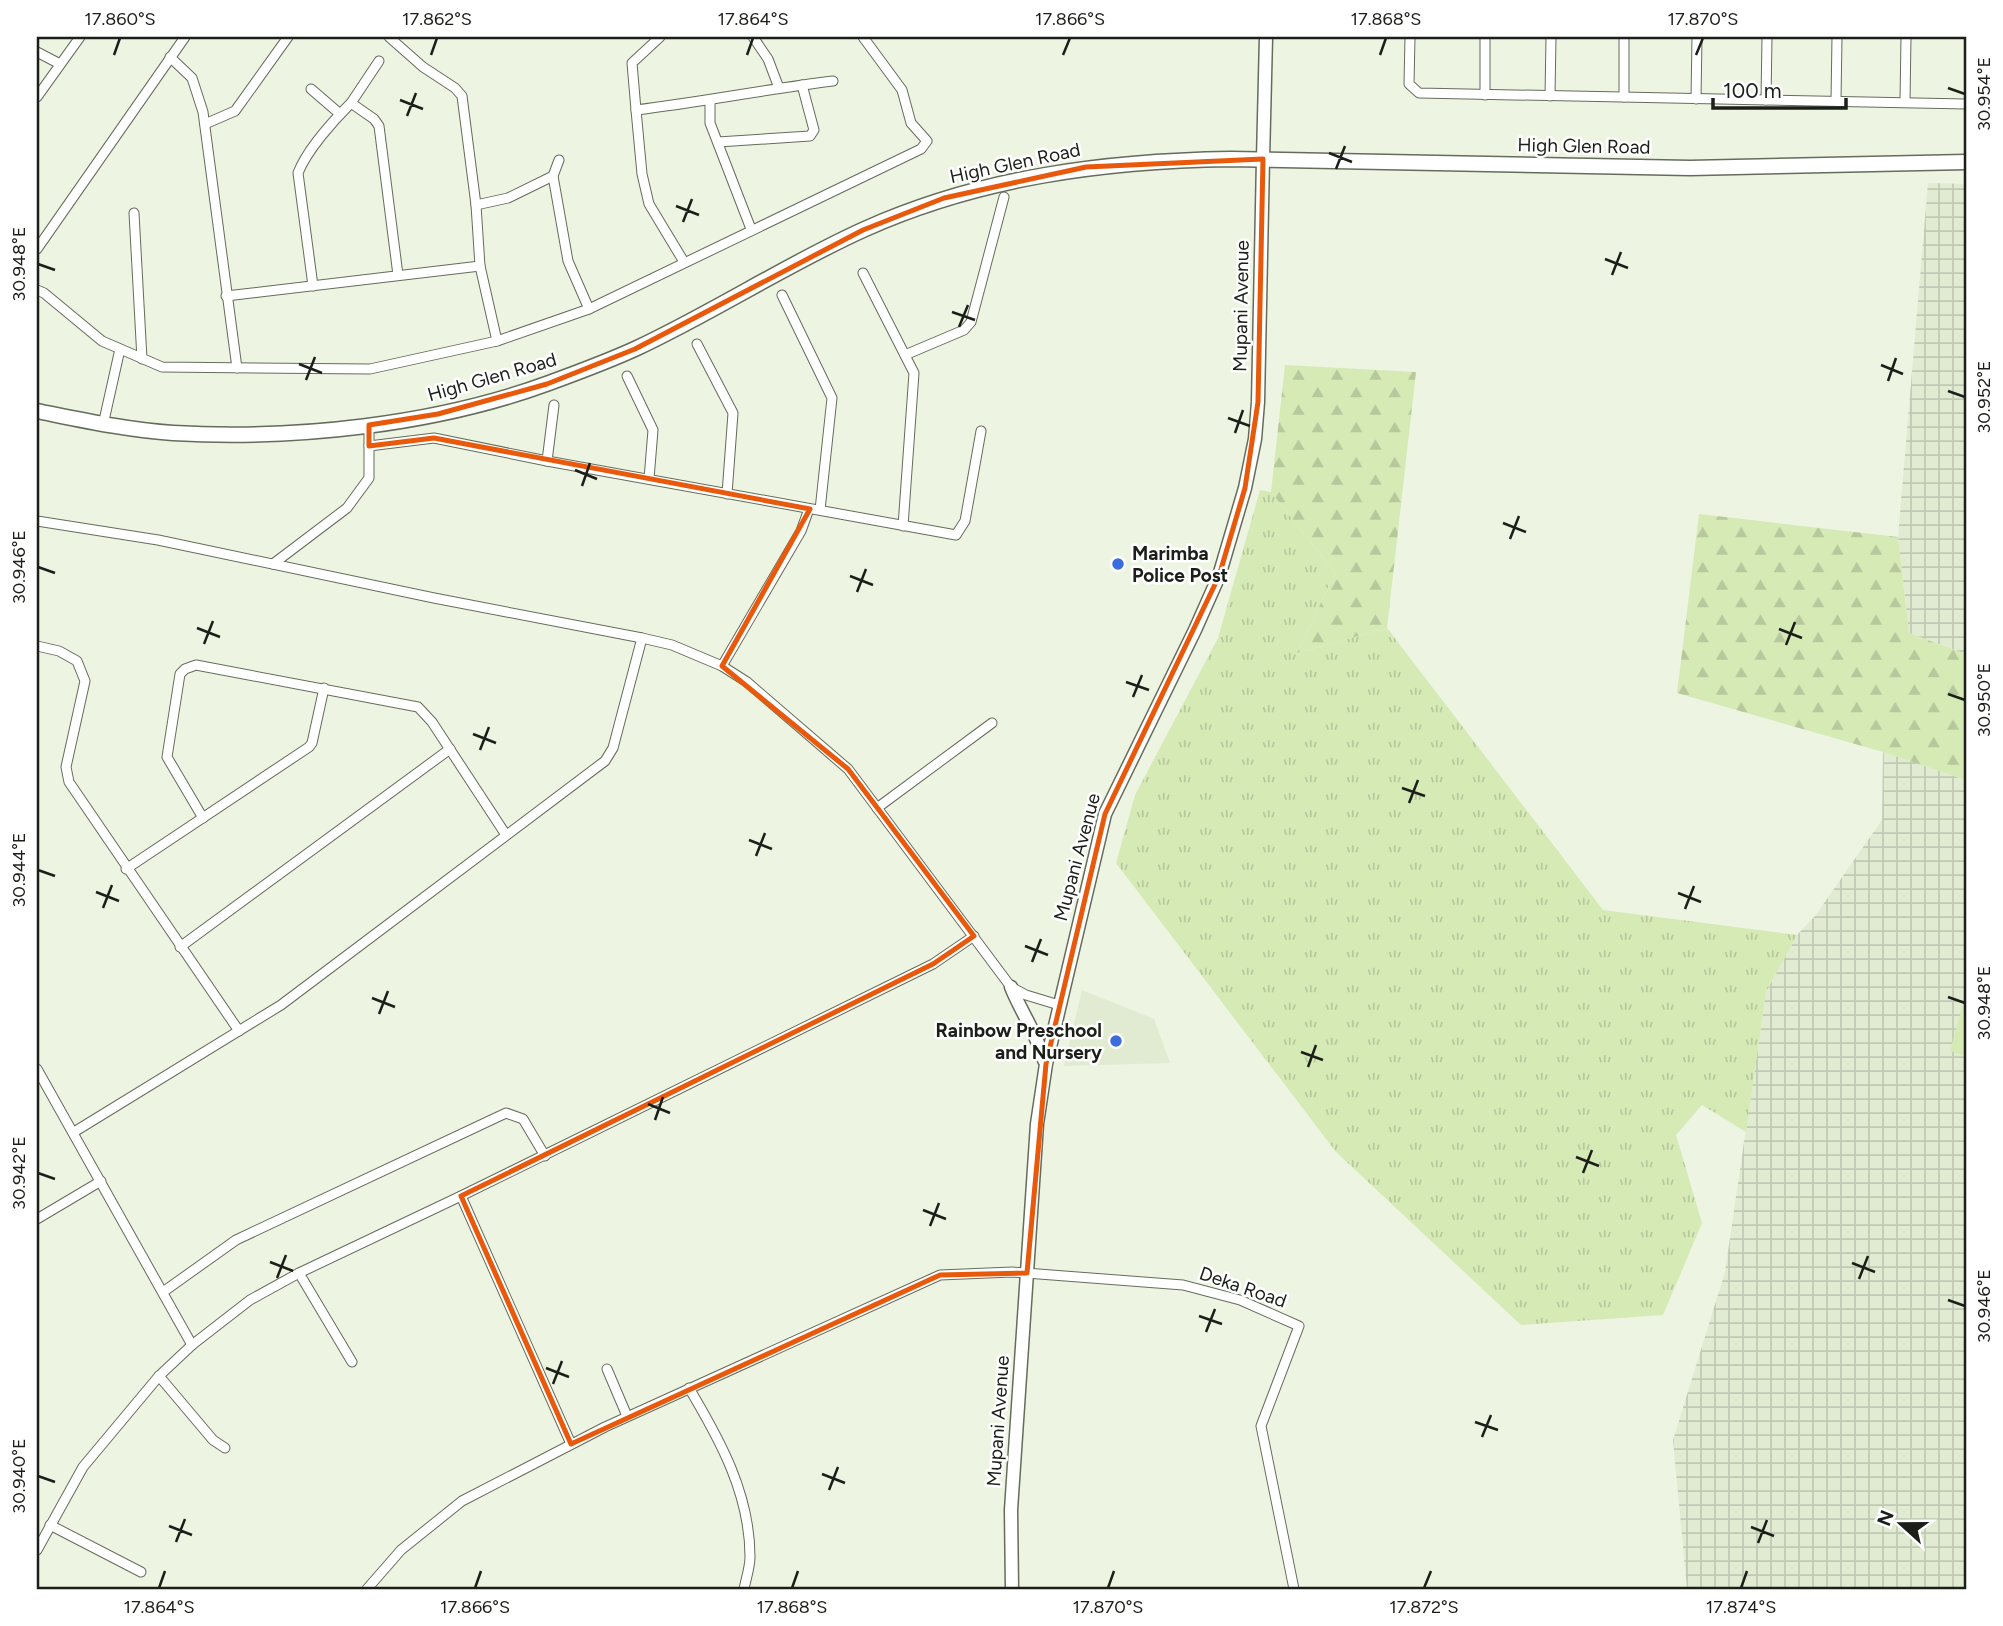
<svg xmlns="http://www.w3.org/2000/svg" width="2003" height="1626" font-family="Figtree,sans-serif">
<defs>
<pattern id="industrial-grid" width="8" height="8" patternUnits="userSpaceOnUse" patternTransform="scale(1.75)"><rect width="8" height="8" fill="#e0ebd2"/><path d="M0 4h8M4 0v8" fill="none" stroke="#c0c9b4"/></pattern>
<pattern id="grass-tufts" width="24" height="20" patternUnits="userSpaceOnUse" patternTransform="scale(1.75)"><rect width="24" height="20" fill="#d6eab6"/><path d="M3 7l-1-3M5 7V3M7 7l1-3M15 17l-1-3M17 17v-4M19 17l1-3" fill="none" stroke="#b7c89c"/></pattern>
<pattern id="forest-firs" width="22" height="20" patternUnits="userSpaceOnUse" patternTransform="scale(1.75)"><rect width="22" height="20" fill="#d6eab6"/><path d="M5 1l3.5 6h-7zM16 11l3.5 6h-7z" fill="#b7c89c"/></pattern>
</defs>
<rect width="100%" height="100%" fill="#edf4e2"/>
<!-- built -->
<polygon fill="#e0ebd2" points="1082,990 1154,1019 1170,1063 1064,1066"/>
<!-- industrial -->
<g fill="url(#industrial-grid)">
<polygon points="1928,183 1966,184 1966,654 1909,633 1898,537"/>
<polygon points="1883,752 1966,780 1966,1589 1687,1589 1673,1440 1725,1272 1766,992 1797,935 1815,916 1882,820"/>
</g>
<!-- grass -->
<polygon fill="url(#grass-tufts)" points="1260,490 1271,492 1335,573 1297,653 1387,628 1603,910 1797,935 1766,992 1746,1132 1702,1105 1676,1135 1702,1223 1663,1315 1521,1325 1336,1152 1116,863 1135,795 1218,638"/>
<!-- forest -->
<g fill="url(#forest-firs)">
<polygon points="1285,365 1416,372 1387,628 1297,653 1335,573 1271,492"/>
<polygon points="1699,514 1898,537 1909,633 1966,654 1966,780 1883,752 1677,693"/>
</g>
<!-- pitch -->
<polygon fill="#d6eab6" points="1966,993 1966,1056 1950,1051"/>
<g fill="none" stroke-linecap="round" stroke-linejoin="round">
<!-- minor casing -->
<g stroke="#656c5c" stroke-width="11">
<g id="minor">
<polyline points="389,37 423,67 455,88 462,96 476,205 480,266 497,341"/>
<path d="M660 37 632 63 636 110C702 102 767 89 833 81"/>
<polyline points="753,37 768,59 779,88"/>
<polyline points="1410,37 1409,84 1419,93 1966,104"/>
<polyline points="37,52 60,64"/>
<polyline points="170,57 192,78 203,112 237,368"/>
<polyline points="311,89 340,114"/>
<polyline points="1485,95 1485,37"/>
<polyline points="1550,96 1551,37"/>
<polyline points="37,97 80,37"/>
<polyline points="1624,97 1624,37"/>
<polyline points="1696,99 1697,37"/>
<polyline points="1766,100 1767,37"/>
<polyline points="710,101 710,123 751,229"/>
<polyline points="1836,101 1837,37"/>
<polyline points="1905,102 1906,37"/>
<polyline points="351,103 379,61"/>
<polyline points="636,110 642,174 649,204 684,262"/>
<polyline points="205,124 235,111 288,37"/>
<polyline points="718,142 810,136 814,130 802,85"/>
<polyline points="559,160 553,176 568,261 589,309"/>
<polyline points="476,205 508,198 553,176"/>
<polyline points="134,213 142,359"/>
<polyline points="37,249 185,37"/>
<polyline points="863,273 914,373 903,526"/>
<path d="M313 286 298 173C307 150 334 120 351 103L374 119 379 126 398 275"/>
<polyline points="37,290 44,293 102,341 162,367 370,369 497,341 589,309 921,149 927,141 911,123 902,90 863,37"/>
<polyline points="782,295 832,398 820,510"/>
<polyline points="226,296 480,266"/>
<polyline points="697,344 733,413 727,494"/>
<polyline points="905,355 964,330 971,322 1004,197"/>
<polyline points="627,376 653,430 649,479"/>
<polyline points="103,425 120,349"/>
<polyline points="369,446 434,438 547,461 956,535 965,521 981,431"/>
<polyline points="547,461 554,405"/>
<polyline points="37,521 158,540 434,598 642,638 672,645 722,666 747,682 848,769 1011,987 1026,995 1059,1005"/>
<polyline points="273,564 347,508 369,478 369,425"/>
<polyline points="37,646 59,651 77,661 85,681 66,767 69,782 239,1031"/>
<polyline points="722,666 801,531 809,509"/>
<polyline points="877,808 992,723"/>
<polyline points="203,818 167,757 180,674 185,669 196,665 418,707 432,722 506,835"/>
<polyline points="126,869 309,747 312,743 324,688"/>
<polyline points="180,947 450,749"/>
<polyline points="37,1069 192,1345"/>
<polyline points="74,1132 281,1005 605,761 613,748 642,638"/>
<polyline points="461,1196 571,1444"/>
<polyline points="37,1219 101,1181"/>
<polyline points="299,1273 352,1362"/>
<polyline points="163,1292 236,1240 506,1113 523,1119 545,1156"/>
<polyline points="607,1369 627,1416"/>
<polyline points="159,1376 213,1440 225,1448"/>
<path d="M689 1388C720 1440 750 1494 750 1557 750 1567 746 1579 744 1589"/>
<polyline points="50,1525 141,1572"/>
<polyline points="37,1550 83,1467 159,1376 192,1345 250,1300 299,1273 461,1196 933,964 974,936"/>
<polyline points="367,1589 401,1550 462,1501 605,1427 940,1275 1012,1272 1183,1285 1240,1300 1299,1326 1261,1426 1294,1589"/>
</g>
</g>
<!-- tertiary casing -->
<g stroke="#656c5c" stroke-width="15">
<g id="tertiary">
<path d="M1011 987C1021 1012 1037 1034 1044 1060"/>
<polyline points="1012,1589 1011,1510 1037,1124 1046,1064 1105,814 1195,630 1219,576 1245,488 1255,439 1258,402 1263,159"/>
</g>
</g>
<!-- secondary casing -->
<g stroke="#656c5c" stroke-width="15">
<polyline id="secondary" points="1263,159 1266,37"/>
</g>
<!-- primary casing -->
<g stroke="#656c5c" stroke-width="17">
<path id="primary" d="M37 411C82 420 127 430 173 433 294 440 435 425 549 383 579 372 609 361 637 348 714 312 787 264 865 229 981 177 1105 161 1231 159L1690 168 1966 162"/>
</g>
<!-- minor -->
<use href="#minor" stroke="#fff" stroke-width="9"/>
<!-- tertiary -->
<use href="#tertiary" stroke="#fff" stroke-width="12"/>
<!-- secondary -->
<use href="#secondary" stroke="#fff" stroke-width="12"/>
<!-- primary -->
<use href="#primary" stroke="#fff" stroke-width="14"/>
</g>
<!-- marked area -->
<path fill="none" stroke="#e8590c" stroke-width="5" stroke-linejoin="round" d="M1263 159 1258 402 1245 488 1219 576 1105 814 1046 1064 1027 1273 940 1275 571 1444 461 1196 933 964 974 936 848 769 722 666 810 509 434 438 369 446V425L438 414 547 384 635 349 863 230 944 198 1086 167Z"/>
<!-- ticks -->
<path fill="none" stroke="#1c1f19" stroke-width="2.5" d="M114 55 120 38M431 55 437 38M747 55 753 38M1063 55 1070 38M1380 55 1386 38M1696 55 1703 38M1948 88 1965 94M400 100 423 109M407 116 416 93M1329 153 1352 162M1336 169 1345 146M676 206 699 215M683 222 692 199M1605 259 1628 268M38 264 55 270M1612 275 1621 252M952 312 975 320M959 327 968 305M299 364 322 373M1881 365 1903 374M306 380 315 357M1888 381 1896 358M1948 391 1965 397M1228 418 1250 426M1235 433 1243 410M575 470 597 479M582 486 590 463M1503 523 1526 532M1510 539 1519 516M38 567 55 573M850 576 873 585M857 592 866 569M197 628 220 637M1779 629 1802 638M204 644 213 621M1786 645 1795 622M1126 682 1149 690M1948 694 1965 700M1133 697 1142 675M473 734 496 743M480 750 489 727M1402 788 1425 796M1409 803 1418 780M749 840 772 849M756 856 765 833M38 870 55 876M96 892 119 901M1678 893 1701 902M103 908 112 885M1685 909 1694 886M1025 946 1048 955M1032 962 1041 939M1948 997 1965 1003M372 998 395 1007M379 1014 388 991M1301 1052 1323 1060M1308 1067 1316 1045M648 1104 670 1113M655 1120 663 1097M1576 1157 1599 1166M38 1173 55 1179M1583 1173 1592 1150M923 1210 946 1219M930 1226 939 1203M270 1262 293 1271M1852 1263 1875 1272M277 1278 286 1255M1859 1279 1868 1256M1948 1300 1965 1306M1199 1316 1222 1324M1206 1332 1215 1309M546 1368 569 1377M553 1384 562 1361M1475 1422 1498 1430M1482 1437 1491 1415M822 1474 845 1483M38 1476 55 1482M829 1490 838 1467M169 1526 192 1535M1751 1527 1774 1536M176 1542 185 1519M1758 1543 1767 1520M159 1588 165 1571M475 1588 481 1571M792 1588 798 1571M1108 1588 1114 1571M1424 1588 1431 1571M1741 1588 1747 1571"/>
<!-- markers -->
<g fill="#3d6ddd" stroke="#fff" stroke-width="2.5">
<circle cx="1118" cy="564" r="7"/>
<circle cx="1116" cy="1041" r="7"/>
</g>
<g text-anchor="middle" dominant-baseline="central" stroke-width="5" stroke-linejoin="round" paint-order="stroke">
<!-- street labels -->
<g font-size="19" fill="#1c1f19" stroke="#fff">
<text transform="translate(1584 146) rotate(1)">High Glen Road</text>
<text transform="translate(1015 163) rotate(-12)">High Glen Road</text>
<text transform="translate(1241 306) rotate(-89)">Mupani Avenue</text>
<text transform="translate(492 377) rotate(-16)">High Glen Road</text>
<text transform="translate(1077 857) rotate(-75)">Mupani Avenue</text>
<text transform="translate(1243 1287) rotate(19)">Deka Road</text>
<text transform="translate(998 1421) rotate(-86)">Mupani Avenue</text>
</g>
<!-- poi labels -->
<g font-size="19" font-weight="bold" fill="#1c1f19" stroke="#fff" text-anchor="start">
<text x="1132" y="553">Marimba<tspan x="1132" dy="22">Police Post</tspan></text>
<text x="1102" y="1030" text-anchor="end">Rainbow Preschool<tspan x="1102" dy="22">and Nursery</tspan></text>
</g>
</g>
<!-- border -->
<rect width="2003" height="1626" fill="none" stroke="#ffffff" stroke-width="77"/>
<!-- north arrow -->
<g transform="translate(1901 1524) rotate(291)" stroke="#ffffff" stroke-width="5" paint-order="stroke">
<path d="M0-5L12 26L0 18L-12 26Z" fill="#1c1f19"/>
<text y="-10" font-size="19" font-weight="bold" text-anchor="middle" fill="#1c1f19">N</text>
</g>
<!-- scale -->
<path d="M1713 98v10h133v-10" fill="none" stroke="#1c1f19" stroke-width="3.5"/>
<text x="1723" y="98" font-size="21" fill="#1c1f19" stroke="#ffffff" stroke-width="5" paint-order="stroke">100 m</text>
<rect x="38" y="38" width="1927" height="1550" fill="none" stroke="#1c1f19" stroke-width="2.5"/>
<g font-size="18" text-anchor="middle" fill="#1c1f19">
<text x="120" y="25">17.860°S</text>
<text x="437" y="25">17.862°S</text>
<text x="753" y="25">17.864°S</text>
<text x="1070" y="25">17.866°S</text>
<text x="1386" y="25">17.868°S</text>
<text x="1703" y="25">17.870°S</text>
<text transform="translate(1984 94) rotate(-90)" y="6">30.954°E</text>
<text transform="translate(19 264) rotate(-90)" y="6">30.948°E</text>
<text transform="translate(1984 397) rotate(-90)" y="6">30.952°E</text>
<text transform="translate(19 567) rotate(-90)" y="6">30.946°E</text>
<text transform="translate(1984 700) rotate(-90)" y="6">30.950°E</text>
<text transform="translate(19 870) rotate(-90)" y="6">30.944°E</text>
<text transform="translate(1984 1003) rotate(-90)" y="6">30.948°E</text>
<text transform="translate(19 1173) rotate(-90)" y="6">30.942°E</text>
<text transform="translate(1984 1306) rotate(-90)" y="6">30.946°E</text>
<text transform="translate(19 1476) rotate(-90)" y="6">30.940°E</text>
<text x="159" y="1613">17.864°S</text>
<text x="475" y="1613">17.866°S</text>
<text x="792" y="1613">17.868°S</text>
<text x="1108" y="1613">17.870°S</text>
<text x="1424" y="1613">17.872°S</text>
<text x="1741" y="1613">17.874°S</text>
</g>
</svg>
